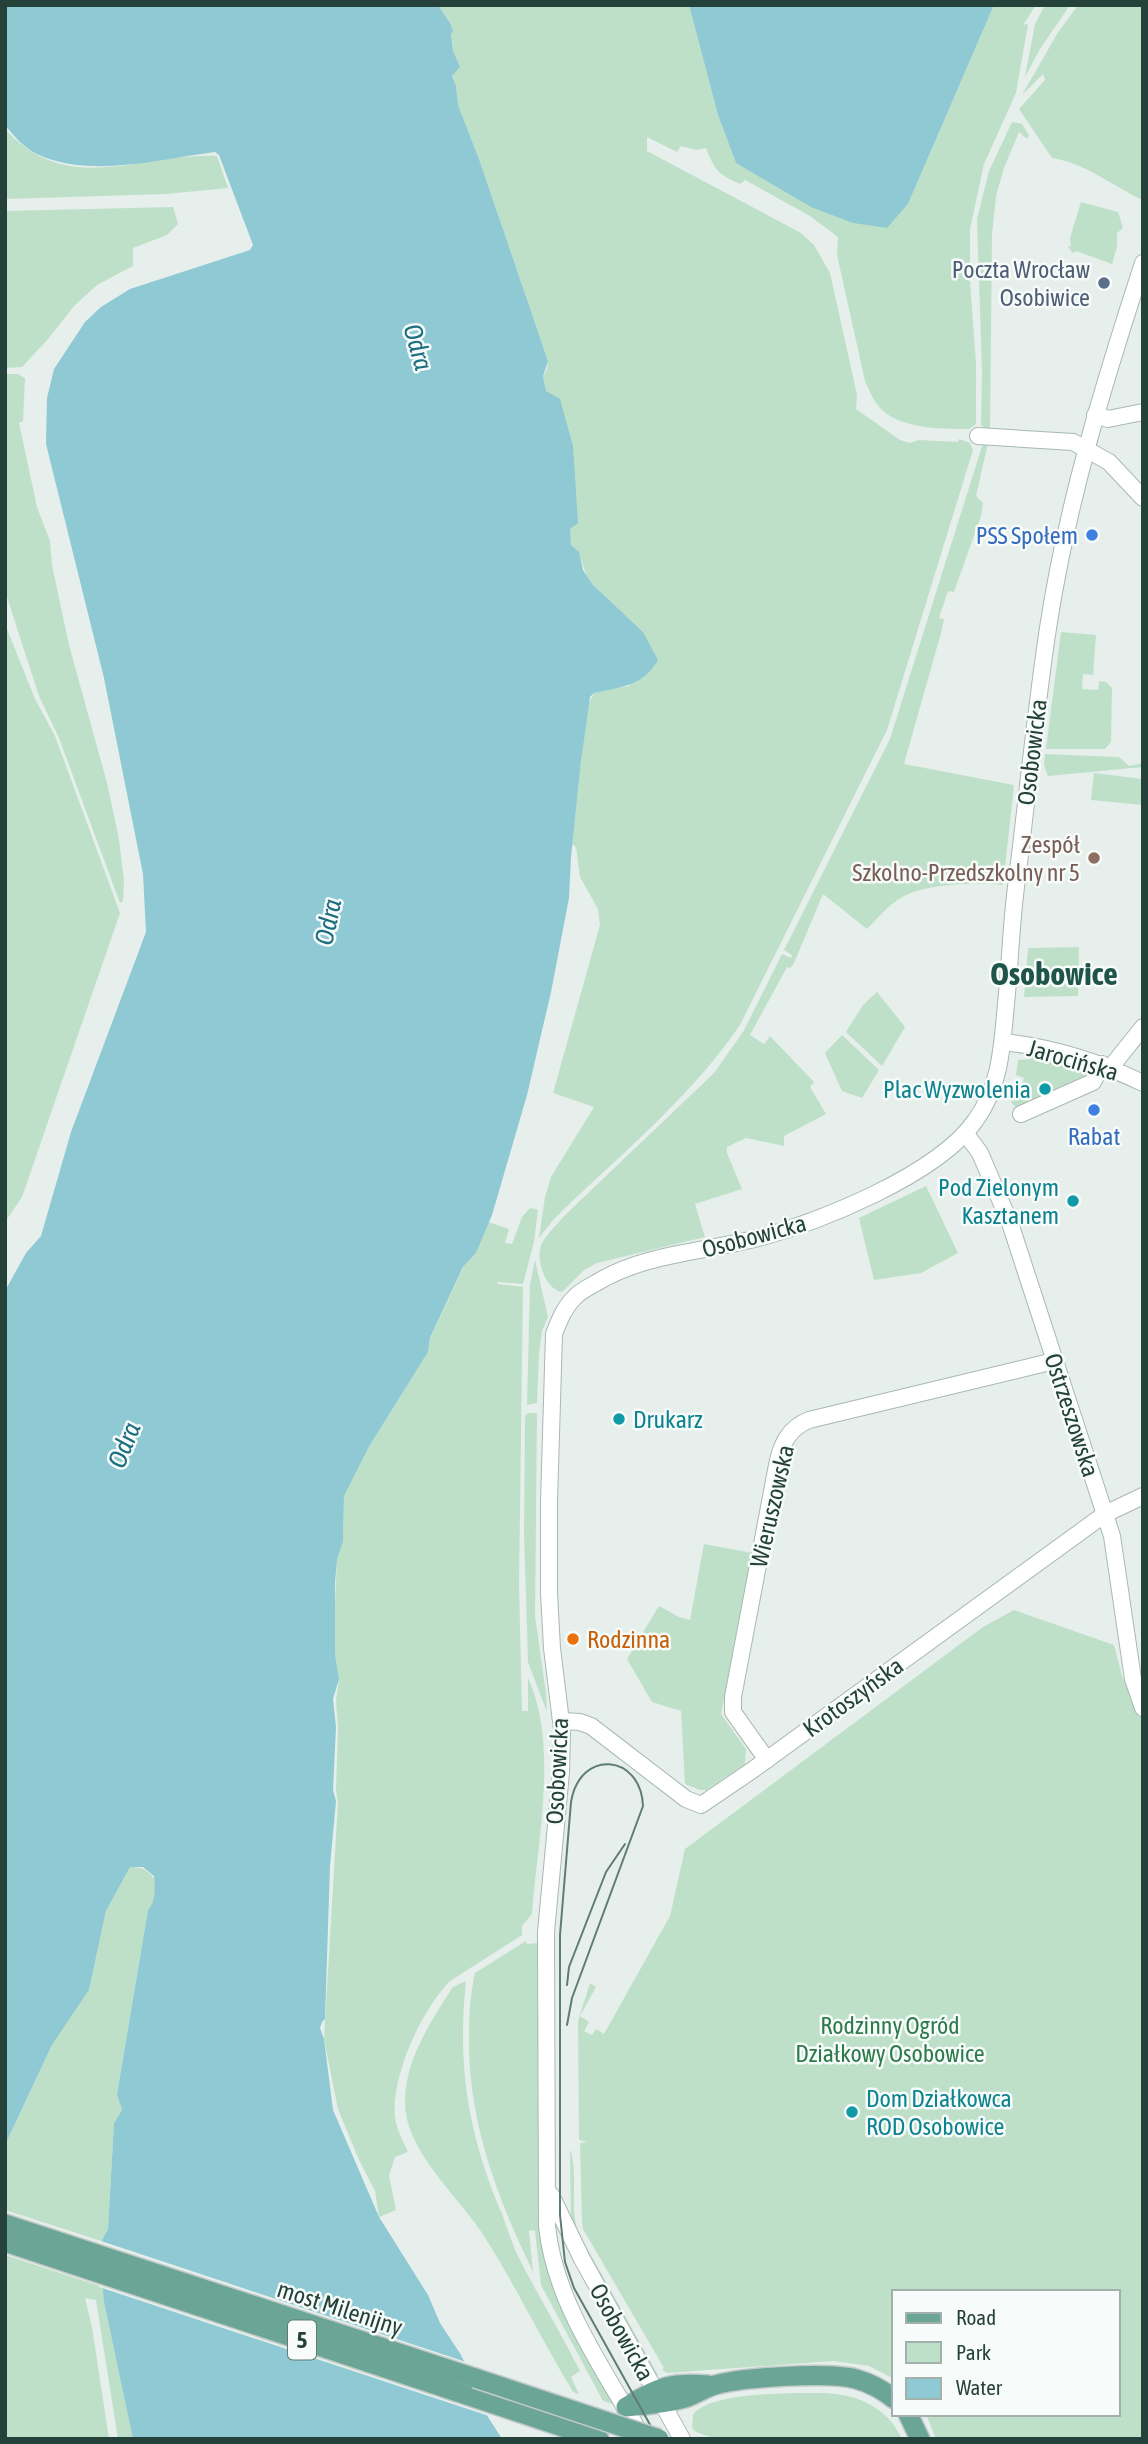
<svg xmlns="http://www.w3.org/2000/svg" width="1148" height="2444" font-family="'Asap Condensed',sans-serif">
<rect width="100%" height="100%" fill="#e6efeb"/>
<!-- green -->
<g fill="#bfe0c8">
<path d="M438 5H689L718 115 736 163 886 228 908 204 994 5H1036L1023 25 1028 24 1016 93 984 164 970 229V281L976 364V424L969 429C943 429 902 429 882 410 874 402 870 392 865 381L837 255 838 237 810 216 745 180 740 184C718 174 715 171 706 148L696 150 681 146 677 152 647 137V151L801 233 814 245 830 273 857 395 856 409 900 440 910 443 919 440 958 442 959 439 970 443 973 450 887 730 740 1025C689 1100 617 1157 553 1220L539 1238 545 1197 551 1177 594 1107 553 1093 600 925 598 909 580 877 576 847 572 844 587 707 594 693 629 686 643 632C628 617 604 599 592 583 582 571 583 555 571 545L543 376 547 369 548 361 479 159 458 105 456 86 452 76 457 68 453 51 450 23Z"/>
<polygon points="1045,5 1070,5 1040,49 1025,77 1035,24"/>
<path d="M1078 5H1143V200C1112 186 1086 163 1052 158L1019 109 1045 80 1043 74 1022 95 1057 34Z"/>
<polygon points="1012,122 1022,124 1029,135 1027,139 1019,132 1004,168 996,196 992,234 990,432 981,425 982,372 977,219 989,171"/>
<path d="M5 129C67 198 141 153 217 156L228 188 166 194 5 199Z"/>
<polygon points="1081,202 1118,212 1123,228 1117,233 1117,247 1112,264 1076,251 1073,253 1068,247 1071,246 1070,238"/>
<polygon points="173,207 178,224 167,235 133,248 133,266 97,285 74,306 48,339 22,367 5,368 5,211"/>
<polygon points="5,374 18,374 25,378 23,421 19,423 37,507 50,541 52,565 69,645 107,783 119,839 124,881 123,901 120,903 59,738 39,696 5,591"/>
<path d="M983 443H988L976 496 983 503 981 516 954 592 948 591 939 618 944 619 941 633 904 764 1014 785 1003 885C973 882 918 883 895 902 885 909 876 920 867 929L823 894 794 963 790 968 787 967 750 1035 764 1044 770 1036 814 1082 810 1087 826 1114 784 1136V1146L746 1138 727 1147V1153L742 1189 695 1204 705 1237 597 1263 584 1270 562 1292C547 1290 537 1264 540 1249 542 1238 557 1225 564 1216L714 1073 743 1032 782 954 791 958 792 955 784 950 890 739Z"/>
<polygon points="5,624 35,699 55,736 120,913 22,1197 5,1222"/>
<polygon points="1061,632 1096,635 1093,675 1083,674 1082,689 1098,690 1099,681 1106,682 1112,688 1111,742 1105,749 1046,749"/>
<polygon points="1045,754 1119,757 1129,766 1143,763 1143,767 1048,776 1044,765"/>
<polygon points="1094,773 1143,779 1143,805 1091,800"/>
<polygon points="1079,947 1078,996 1024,997 1028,948"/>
<polygon points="877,992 905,1027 882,1066 846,1032 863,1005"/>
<polygon points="842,1035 879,1070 862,1098 842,1091 825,1053"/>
<path d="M1033 1055 1085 1067 1089 1074H1092L1018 1109C1012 1104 1009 1101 1011 1092L1020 1094 1024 1078 1016 1075 1018 1060 1028 1059Z"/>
<polygon points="926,1186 958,1253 921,1273 874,1280 859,1218"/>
<path d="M530 1208 538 1210 534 1242 523 1284 498 1282 497 1284 523 1287 519 1585 522 1711H528V1678C559 1744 537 1843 532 1914L522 1926V1935L450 1981C422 2009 391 2076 395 2116 396 2129 403 2141 408 2152L395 2157 389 2176 396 2210 379 2217 375 2191 359 2160 338 2109 324 2039 338 1802 336 1791 338 1728 336 1700 339 1679 335 1654 334 1626 337 1560 343 1542 344 1496 370 1445 428 1352 430 1339 464 1266 476 1253 488 1222 509 1229 505 1243 512 1244 522 1217Z"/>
<polygon points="535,1260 548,1317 542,1331 539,1353 537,1403 527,1405 530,1284"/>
<polygon points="528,1413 537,1413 535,1616 546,1693 547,1712 528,1662 524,1536 525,1416"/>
<polygon points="704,1544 752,1553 721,1714 746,1749 745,1764 706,1790 700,1790 685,1784 681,1711 652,1702 627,1659 659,1606 679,1617 690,1620"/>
<polygon points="1014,1610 1114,1645 1122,1676 1143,1722 1143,2439 936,2439 926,2414 1118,2414 1118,2292 894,2292 894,2379 869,2366 834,2361 667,2373 662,2370 664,2368 583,2229 582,2221 580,2143 587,2142 579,2140 578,2021 590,1983 596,1987 580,2016 589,2022 584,2031 592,2035 596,2029 604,2034 670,1916 685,1849 983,1627"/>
<path d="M130 1867C157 1866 164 1892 148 1910L117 2093 122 2110 114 2123 108 2229 101 2241 5 2210V2145L52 2045 89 1990 106 1911Z"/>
<path d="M526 1941 527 1944 538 1943V2154L541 2155 542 2232 549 2276 559 2301 617 2405 603 2401 541 2285 535 2231 529 2230 533 2272C497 2197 468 2121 469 2037 469 2016 470 1994 475 1973Z"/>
<path d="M466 1981C457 2067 468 2134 502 2214 507 2227 511 2241 517 2254 537 2294 560 2331 580 2371L571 2377 579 2394 573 2392C541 2339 515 2284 482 2233 457 2195 404 2150 405 2101 405 2062 429 2024 449 1993L453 1987Z"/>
<path d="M570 2149C579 2176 569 2205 578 2232L658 2375 656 2376 571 2224Z"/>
<polygon points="5,2255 103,2287 133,2439 118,2439 96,2300 85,2298 92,2327 109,2439 5,2439"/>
<path d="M825 2393C859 2395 887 2407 902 2439H716L696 2432 692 2428 693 2415C709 2391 796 2393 825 2393Z"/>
</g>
<!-- water -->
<g fill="#8ec9d4">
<path d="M5 5H438L450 23 453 31 451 34 453 51 460 67 452 76 456 86 458 105 479 159 548 361 543 376 546 391 560 399 573 446 578 523 570 529 571 545 579 552 583 570 593 585 643 632 658 660C643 686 622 687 594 693L590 697 581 761 571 857 569 898 551 992 527 1095 492 1215 476 1253 463 1267 430 1338 428 1352 370 1445 344 1496 343 1542 337 1560 335 1583V1654L339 1679 333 1699 336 1727 333 1790 336 1801 330 1866 325 2019 322 2022 320 2028 324 2039 333 2110 379 2217 428 2295 440 2323 461 2355 484 2402 488 2417 502 2439H133L104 2301 99 2245 108 2229 114 2123 122 2110 117 2094 148 1910C156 1901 155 1888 154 1876L143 1867H130L106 1911 89 1990 52 2045 5 2145V1291L26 1253 41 1236 71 1132 146 932 143 874 104 678 46 444 47 398 54 369 85 322 101 307 130 289 250 250 253 245 219 155 215 152C160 159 89 179 37 154 24 148 14 136 5 125Z"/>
<polygon points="689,5 994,5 908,204 887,228 853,223 811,207 736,163 718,115"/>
</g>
<!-- pier -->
<polygon fill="#e6efeb" points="98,2240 469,2363 488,2401 492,2417 99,2287 96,2245"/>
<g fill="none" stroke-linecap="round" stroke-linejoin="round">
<!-- minor casing -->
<g stroke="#a8b8b2" stroke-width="18">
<g id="minor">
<polyline points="1095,415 1108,419 1143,412"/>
<polyline points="978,436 1073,442 1109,462 1143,498"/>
<path d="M1003 1042C1053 1047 1097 1061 1143 1083"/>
<polyline points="1111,1067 1143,1027"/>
<polyline points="1021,1114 1093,1082 1102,1064"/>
<polyline points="966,1134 980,1153 1010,1223 1112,1536 1133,1679 1143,1708"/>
<polyline points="562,1721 580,1722 591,1726 686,1799 701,1805 754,1769 1105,1514 1143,1496"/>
<path d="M767 1760 733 1712V1697L777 1465C781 1444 789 1428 809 1420L1054 1361"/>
<polyline points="551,2195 582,2259 682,2439"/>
<path d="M642 2437C605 2370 555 2304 547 2226L546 1932 561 1772 562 1730 552 1648 549 1593V1502L554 1334C559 1321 564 1308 574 1298 580 1291 589 1287 596 1283 643 1254 702 1252 754 1239 818 1223 937 1175 975 1121 1001 1086 1002 1045 1006 1004 1010 965 1011 926 1016 887 1027 801 1035 714 1048 628 1067 503 1104 383 1143 263"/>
</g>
</g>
<!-- major casing -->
<g stroke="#c2cac8" stroke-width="22">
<g id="major">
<polyline points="5,2224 475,2378"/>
<polyline points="5,2242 599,2439"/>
<path d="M628 2406C657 2387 672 2382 708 2385"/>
<path d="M626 2407C646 2405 665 2404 685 2398 695 2395 704 2388 715 2385 743 2377 828 2372 856 2379 870 2383 883 2390 894 2399"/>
<polyline points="908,2414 920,2439"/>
</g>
</g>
<!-- minor -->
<use href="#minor" stroke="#fff" stroke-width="16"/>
<!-- major -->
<use href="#major" stroke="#6aa596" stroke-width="19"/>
<!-- tram -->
<g stroke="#5f7d75" stroke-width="2">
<polyline points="567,1985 569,1967 606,1872 625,1844"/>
<path d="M567 2025 572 1998 643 1806C641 1754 580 1748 571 1802L560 1935V2215L565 2262 574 2288 658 2439"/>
</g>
<!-- major-bridge casing -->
<g stroke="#c2cac8" stroke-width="22" stroke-linecap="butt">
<polyline id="major-bridge" points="475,2378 659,2439"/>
</g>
<!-- major-bridge -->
<use href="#major-bridge" stroke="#6aa596" stroke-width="19"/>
</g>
<!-- markers -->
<circle fill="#5c6f8a" stroke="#f7fbf9" stroke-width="2.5" cx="1104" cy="283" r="7"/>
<g fill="#3f7fe0" stroke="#f7fbf9" stroke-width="2.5">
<circle cx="1092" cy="535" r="7"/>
<circle cx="1094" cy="1110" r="7"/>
</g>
<circle fill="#8d6e63" stroke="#f7fbf9" stroke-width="2.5" cx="1094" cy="858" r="7"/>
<g fill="#0f9aa8" stroke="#f7fbf9" stroke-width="2.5">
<circle cx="1045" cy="1089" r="7"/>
<circle cx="1073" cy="1201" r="7"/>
<circle cx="619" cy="1419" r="7"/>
<circle cx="852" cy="2112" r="7"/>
</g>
<circle fill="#e8710a" stroke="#f7fbf9" stroke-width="2.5" cx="573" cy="1639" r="7"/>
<g text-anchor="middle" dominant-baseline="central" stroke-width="5" stroke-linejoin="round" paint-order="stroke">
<!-- shield labels -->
<rect fill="#f7fbf9" stroke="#637a73" stroke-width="2" x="288" y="2320.5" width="28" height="39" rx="5"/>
<g font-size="23" font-weight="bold" fill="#24423a">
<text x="302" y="2340">5</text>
</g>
<!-- service labels -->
<g font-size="24" fill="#4e5e75" stroke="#f7fbf9" text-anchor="end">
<text x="1090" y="269">Poczta Wrocław<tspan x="1090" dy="28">Osobiwice</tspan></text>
</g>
<!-- shop labels -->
<g font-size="24" fill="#366cbe" stroke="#f7fbf9" text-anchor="end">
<text x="1078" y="535">PSS Społem</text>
<text x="1094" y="1136" text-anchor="middle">Rabat</text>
</g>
<!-- street labels -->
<g font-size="24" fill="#24423a" stroke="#f7fbf9">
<text transform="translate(1032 752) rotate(-83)">Osobowicka</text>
<text transform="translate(1073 1060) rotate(16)">Jarocińska</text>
<text transform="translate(754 1236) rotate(-15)">Osobowicka</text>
<text transform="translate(1072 1415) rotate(72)">Ostrzeszowska</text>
<text transform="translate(772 1506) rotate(-77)">Wieruszowska</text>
<text transform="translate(853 1697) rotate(-36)">Krotoszyńska</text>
<text transform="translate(557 1771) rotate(-87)">Osobowicka</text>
<text transform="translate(340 2308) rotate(18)">most Milenijny</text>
<text transform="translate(622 2332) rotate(61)">Osobowicka</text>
</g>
<!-- education labels -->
<g font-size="24" fill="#785e54" stroke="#f7fbf9" text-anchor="end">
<text x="1080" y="844">Zespół<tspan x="1080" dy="28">Szkolno-Przedszkolny nr 5</tspan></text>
</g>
<!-- culture labels -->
<g font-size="24" fill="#0d838f" stroke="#f7fbf9" text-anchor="end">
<text x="1031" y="1089">Plac Wyzwolenia</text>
<text x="1059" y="1187">Pod Zielonym<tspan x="1059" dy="28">Kasztanem</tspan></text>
<text x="633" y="1419" text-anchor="start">Drukarz</text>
<text x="866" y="2098" text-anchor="start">Dom Działkowca<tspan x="866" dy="28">ROD Osobowice</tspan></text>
</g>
<!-- food labels -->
<g font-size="24" fill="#c56008" stroke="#f7fbf9" text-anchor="start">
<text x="587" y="1639">Rodzinna</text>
</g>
<!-- park labels -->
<g font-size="24" fill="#2d7a4b" stroke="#f7fbf9">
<text x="890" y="2025">Rodzinny Ogród<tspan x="890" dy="28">Działkowy Osobowice</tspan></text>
</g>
<!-- water labels -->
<g font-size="26" font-style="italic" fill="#1c6f80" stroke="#f7fbf9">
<text transform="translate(418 347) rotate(74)">Odra</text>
<text transform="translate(328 922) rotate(-78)">Odra</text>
<text transform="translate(124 1445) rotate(-68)">Odra</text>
</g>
<!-- district labels -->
<g font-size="32" font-weight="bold" fill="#1f5548" stroke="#f7fbf9">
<text x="1054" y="973">Osobowice</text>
</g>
</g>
<!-- border -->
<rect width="1148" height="2444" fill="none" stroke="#24423a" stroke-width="14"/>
<!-- legend -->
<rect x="892" y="2290" width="228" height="126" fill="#f7fbf9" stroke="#a3b1ad" stroke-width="2"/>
<rect x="906" y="2313" width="35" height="10" fill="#6aa596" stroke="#a3b1ad" stroke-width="2"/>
<text x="956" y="2325" font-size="21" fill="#24423a">Road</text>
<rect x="906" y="2342" width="35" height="21" fill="#bfe0c8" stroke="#a3b1ad" stroke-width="2"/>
<text x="956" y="2360" font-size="21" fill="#24423a">Park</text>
<rect x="906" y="2378" width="35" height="21" fill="#8ec9d4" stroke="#a3b1ad" stroke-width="2"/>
<text x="956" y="2395" font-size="21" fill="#24423a">Water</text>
</svg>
